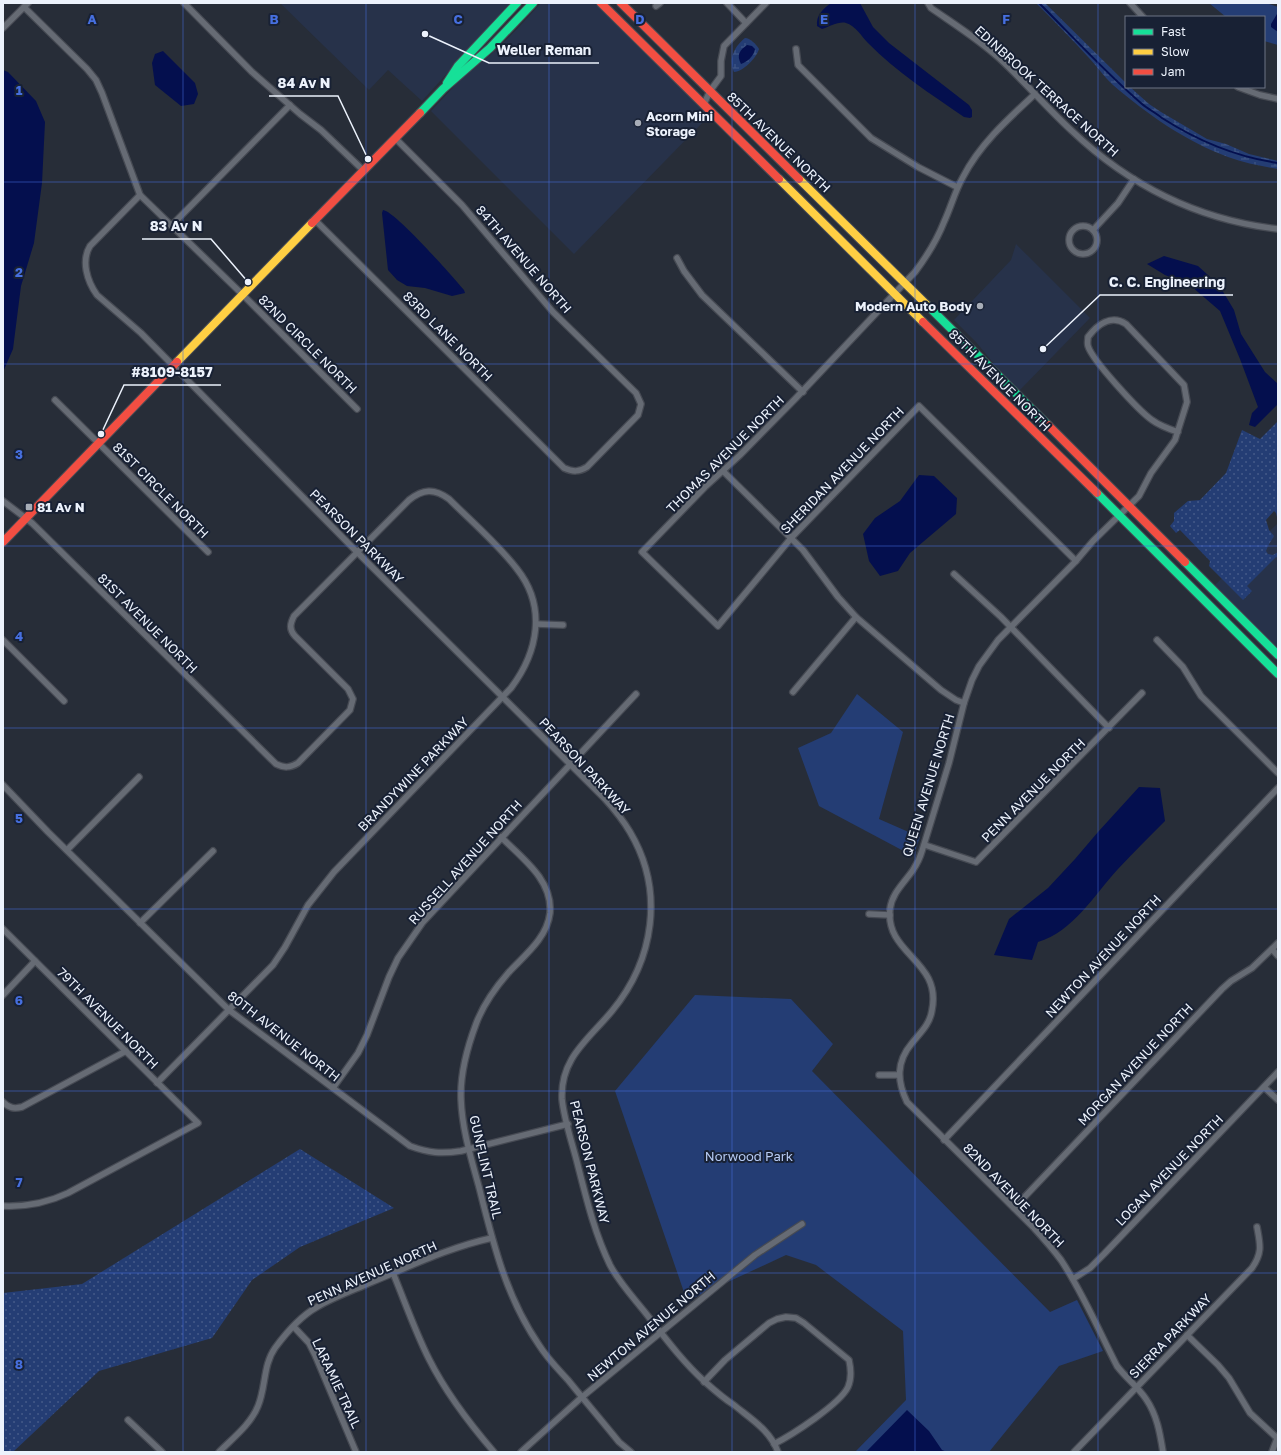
<svg xmlns="http://www.w3.org/2000/svg" width="1281" height="1455" font-family="'Golos Text',sans-serif">
<defs>
<pattern id="grass-dots" width="8" height="8" patternUnits="userSpaceOnUse"><rect width="8" height="8" fill="#243d74"/><path d="M2 2h.1M6 6h.1" fill="none" stroke="#445a89" stroke-width="1.8" stroke-linecap="round"/></pattern>
<pattern id="wetland-marsh" width="20" height="14" patternUnits="userSpaceOnUse"><rect width="20" height="14" fill="#243d74"/><path d="M1 5h8M5 5V1M11 12h8M15 12V8" fill="none" stroke="#445a89"/></pattern>
</defs>
<rect width="100%" height="100%" fill="#272d38"/>
<!-- built -->
<g fill="#27324a">
<polygon points="280,3 511,3 422,101 388,70 369,90"/>
<polygon points="541,3 596,3 709,116 574,254 431,111 461,79 495,51 519,27"/>
<polygon points="1016,244 1090,318 1019,391 1004,376 976,342 954,320 1011,260"/>
<polygon points="1278,523 1278,648 1215,585"/>
</g>
<!-- grass -->
<g fill="url(#grass-dots)">
<polygon points="1278,421 1278,521 1276,513 1274,511 1266,520 1269,530 1274,536 1268,546 1266,551 1268,554 1273,555 1278,552 1278,558 1276,557 1247,586 1252,591 1243,600 1209,566 1210,561 1180,530 1176,533 1170,526 1174,521 1174,513 1188,501 1200,500 1226,473 1242,430 1260,439"/>
<polygon points="300,1149 394,1208 300,1247 252,1280 212,1338 99,1371 13,1452 3,1452 3,1293 82,1284"/>
</g>
<!-- wetland -->
<g fill="url(#wetland-marsh)">
<path d="M1036 3H1045L1126 83V87H1130L1149 104 1161 112 1207 139 1226 144 1249 154 1278 161V169C1261 166 1244 163 1228 157 1185 141 1147 114 1113 85 1104 77 1097 66 1089 58 1072 39 1054 21 1036 3Z"/>
<path d="M745 38C750 38 756 44 759 49 757 57 743 72 734 72 728 58 735 46 745 38Z"/>
</g>
<!-- park -->
<g fill="#243d74">
<polygon points="1209,3 1266,3 1278,7 1278,45 1264,41 1264,17 1226,17"/>
<polygon points="857,694 903,732 879,819 920,837 913,856 819,806 798,748 831,733"/>
<polygon points="695,995 791,999 833,1044 812,1071 1050,1312 1077,1300 1103,1351 1059,1366 989,1452 855,1452 906,1400 903,1331 816,1265 786,1255 687,1301 615,1091"/>
</g>
<!-- water -->
<g fill="#040f4e">
<path d="M831 3H860L873 27 889 43 969 105 972 110V117L970 118 964 117C931 94 896 72 868 43 862 37 855 25 846 23 839 21 829 27 822 29L817 26C816 15 823 9 831 3Z"/>
<polygon points="1277,14 1278,15 1278,32 1271,27 1271,24"/>
<path d="M747 45 752 46 755 49C754 56 747 62 741 64 736 55 740 50 747 45Z"/>
<polygon points="163,51 195,83 198,94 194,104 181,106 155,85 152,63 155,54"/>
<polygon points="3,70 8,72 36,101 45,122 42,183 34,243 21,286 13,349 3,372"/>
<path d="M383 210C395 211 453 277 464 290L465 293 452 296 425 288 407 286 397 280 388 270 382 213Z"/>
<polygon points="1164,256 1198,266 1219,285 1234,310 1241,334 1265,372 1278,384 1278,404 1255,427 1249,425 1252,413 1258,407 1240,359 1220,311 1191,286 1165,275 1147,264"/>
<polygon points="919,475 934,476 957,498 956,514 910,553 898,571 880,576 869,561 863,534 875,518 900,501"/>
<path d="M1139 787 1160 788 1165 821C1149 837 1133 853 1118 869 1094 895 1073 932 1038 942L1032 960 994 955 1009 919 1048 888 1075 859 1098 832Z"/>
<polygon points="907,1410 929,1431 942,1450 947,1452 866,1452"/>
</g>
<g fill="none" stroke-linecap="round" stroke-linejoin="round">
<!-- stream -->
<path stroke="#040f4e" stroke-width="2" d="M1039 3C1073 37 1106 73 1142 104 1148 109 1156 113 1162 118 1198 141 1236 157 1278 163"/>
<!-- street casing -->
<g stroke="#464a53" stroke-width="8">
<g id="street">
<polyline points="184,3 252,72 300,114 321,130 364,171"/>
<polyline points="727,3 746,23"/>
<path d="M928 3 931 8C954 24 978 39 999 58 1024 81 1047 108 1072 131 1130 186 1198 220 1278 229"/>
<polyline points="1130,3 1143,17"/>
<polyline points="656,6 660,3"/>
<polyline points="24,7 87,69 96,80 102,93 140,195 243,295 357,409"/>
<polyline points="3,28 28,3"/>
<polyline points="796,49 798,65 871,138 918,167 957,187"/>
<polyline points="1238,87 1260,95 1278,99"/>
<path d="M1035 94C1008 119 980 144 963 177 955 191 951 207 944 222 937 240 927 256 915 272L796 398 740 455 705 487 642 552 718 626 792 537 919 406 1076 561"/>
<polyline points="704,104 710,91 721,76 721,61 724,46 766,3"/>
<path d="M140 195 90 246C81 261 87 281 97 295L141 333 357 552 605 799C614 809 623 820 630 832 665 891 654 960 612 1011 589 1039 560 1058 562 1099 564 1120 572 1142 577 1162 586 1197 594 1232 610 1265 619 1282 632 1296 644 1311 663 1335 681 1360 704 1381 713 1389 723 1398 734 1405 751 1419 770 1430 778 1452"/>
<path d="M315 220 564 468C573 472 579 472 587 467L638 415 641 404 636 393 553 312 462 205 396 139"/>
<circle cx="1083" cy="240" r="14"/>
<polyline points="171,226 290,105"/>
<polyline points="1093,230 1118,203 1134,179"/>
<polyline points="677,258 684,271 702,295 803,392"/>
<polyline points="55,400 208,552"/>
<polyline points="723,471 803,550 838,597 856,617 941,690 956,700 964,703"/>
<path d="M3 501 32 523 276 764C284 768 290 768 298 763L350 710 353 699 348 689 295 636C289 629 290 624 294 616L409 500C423 489 434 488 449 499 471 521 498 544 517 569 547 607 538 652 511 688L334 872 308 905 285 947 273 965 157 1083"/>
<polyline points="954,574 1001,617 1109,728"/>
<polyline points="536,624 563,625"/>
<polyline points="3,640 64,701"/>
<polyline points="1157,640 1183,667 1201,696 1278,773"/>
<polyline points="793,692 856,617"/>
<path d="M3 785 48 832 229 1010 410 1146C429 1153 441 1154 461 1151L568 1124"/>
<path d="M501 837C522 858 553 880 550 913 547 938 525 955 509 972 495 988 483 1005 476 1024 467 1048 460 1073 461 1099 462 1129 471 1158 479 1187 493 1243 506 1297 539 1345 547 1358 558 1369 568 1380 585 1401 602 1421 619 1442L631 1452"/>
<polyline points="925,845 976,862 1142,693"/>
<polyline points="67,850 139,777"/>
<polyline points="869,914 890,915"/>
<polyline points="140,923 213,851"/>
<path d="M3 929 198 1123 68 1193C47 1203 27 1207 3 1206"/>
<polyline points="1272,949 1278,956"/>
<polyline points="3,995 35,961"/>
<polyline points="879,1075 899,1075"/>
<polyline points="1264,1087 1278,1100"/>
<polyline points="333,1088 358,1053 367,1035 389,977 398,958 423,922 636,694"/>
<path d="M3 1102C9 1108 14 1109 22 1107L126 1051"/>
<polyline points="944,1140 1278,788"/>
<polyline points="1014,1208 1222,989 1231,981 1252,968 1278,943"/>
<path d="M393 1273C405 1302 415 1331 429 1359 446 1393 469 1423 494 1452"/>
<polyline points="1073,1279 1090,1268 1104,1254 1278,1072"/>
<polyline points="294,1327 309,1343 315,1355 356,1452"/>
<polyline points="1187,1335 1218,1365 1229,1378 1250,1413 1277,1438"/>
<path d="M704 1382 725 1360 769 1323 777 1319 786 1317 796 1318 804 1323 849 1360C851 1369 852 1378 848 1387 840 1404 792 1435 774 1444"/>
<polyline points="128,1420 162,1452"/>
<path d="M219 1452C233 1438 251 1424 258 1406 266 1387 263 1365 275 1348 286 1333 301 1316 317 1307 334 1297 354 1290 372 1282 411 1266 450 1247 492 1238"/>
<polyline points="521,1452 582,1397 722,1282 755,1255 802,1224"/>
<path d="M1074 1452 1252 1268C1263 1252 1260 1244 1257 1227"/>
<path d="M1163 1452C1160 1433 1157 1415 1146 1399 1138 1387 1126 1378 1117 1366 1099 1331 1083 1293 1061 1260 1052 1248 1043 1238 1033 1227L907 1102C897 1081 896 1062 912 1043 921 1032 930 1024 932 1010 942 960 885 955 890 909 892 893 904 883 913 870 917 864 920 858 922 851L949 763 964 703 972 680 979 666 998 640 1076 561 1093 541 1139 496 1151 473 1175 440 1187 402 1184 385 1126 324C1111 314 1097 325 1088 337 1088 340 1087 343 1088 346 1092 360 1139 411 1152 420 1160 426 1169 429 1178 432"/>
<polyline points="1272,1452 1278,1436"/>
</g>
</g>
<!-- fast casing -->
<g stroke="#464a53" stroke-width="10">
<g id="fast">
<polyline points="447,83 458,66 517,3"/>
<polyline points="420,113 443,89 490,48 533,3"/>
<polyline points="927,305 1048,425"/>
<polyline points="1097,493 1278,674"/>
<polyline points="1185,562 1278,655"/>
</g>
</g>
<!-- slow casing -->
<g stroke="#464a53" stroke-width="10">
<g id="slow">
<polyline points="779,179 923,322"/>
<polyline points="799,179 927,305"/>
<polyline points="177,362 312,223"/>
</g>
</g>
<!-- jam casing -->
<g stroke="#464a53" stroke-width="10">
<g id="jam">
<polyline points="601,3 779,179"/>
<polyline points="621,3 799,179"/>
<polyline points="312,223 420,113"/>
<polyline points="923,322 1097,493"/>
<polyline points="1048,425 1185,562"/>
<polyline points="3,542 177,362"/>
</g>
</g>
<!-- street -->
<use href="#street" stroke="#666b74" stroke-width="5.5"/>
<!-- fast -->
<use href="#fast" stroke="#16e098" stroke-width="8"/>
<!-- slow -->
<use href="#slow" stroke="#ffcf43" stroke-width="8"/>
<!-- jam -->
<use href="#jam" stroke="#f24e42" stroke-width="8"/>
</g>
<!-- grid -->
<path fill="none" stroke="#466fdf" stroke-width="1" stroke-opacity="0.55" d="M183 3V1452M366 3V1452M549 3V1452M732 3V1452M915 3V1452M1098 3V1452M3 182H1278M3 364H1278M3 546H1278M3 728H1278M3 909H1278M3 1091H1278M3 1273H1278"/>
<!-- markers -->
<g fill="#a7adb7" stroke="#182134" stroke-width="1.5">
<circle cx="638" cy="123" r="4"/>
<circle cx="980" cy="306" r="4"/>
<rect x="25" y="503" width="8" height="8" rx="2"/>
</g>
<g text-anchor="middle" dominant-baseline="central" stroke-width="4" stroke-linejoin="round" paint-order="stroke">
<!-- street labels -->
<g font-size="13" fill="#ecf2fc" stroke="#182134">
<text transform="translate(1047 91) rotate(42)">EDINBROOK TERRACE NORTH</text>
<text transform="translate(779 142) rotate(44)">85TH AVENUE NORTH</text>
<text transform="translate(524 259) rotate(49)">84TH AVENUE NORTH</text>
<text transform="translate(448 336) rotate(45)">83RD LANE NORTH</text>
<text transform="translate(308 344) rotate(45)">82ND CIRCLE NORTH</text>
<text transform="translate(1000 380) rotate(45)">85TH AVENUE NORTH</text>
<text transform="translate(725 454) rotate(-45)">THOMAS AVENUE NORTH</text>
<text transform="translate(842 470) rotate(-46)">SHERIDAN AVENUE NORTH</text>
<text transform="translate(161 490) rotate(45)">81ST CIRCLE NORTH</text>
<text transform="translate(357 536) rotate(45)">PEARSON PARKWAY</text>
<text transform="translate(148 623) rotate(45)">81ST AVENUE NORTH</text>
<text transform="translate(585 766) rotate(47)">PEARSON PARKWAY</text>
<text transform="translate(413 774) rotate(-46)">BRANDYWINE PARKWAY</text>
<text transform="translate(928 785) rotate(-73)">QUEEN AVENUE NORTH</text>
<text transform="translate(1033 790) rotate(-45)">PENN AVENUE NORTH</text>
<text transform="translate(465 862) rotate(-48)">RUSSELL AVENUE NORTH</text>
<text transform="translate(1103 956) rotate(-47)">NEWTON AVENUE NORTH</text>
<text transform="translate(108 1018) rotate(45)">79TH AVENUE NORTH</text>
<text transform="translate(284 1036) rotate(38)">80TH AVENUE NORTH</text>
<text transform="translate(1135 1064) rotate(-47)">MORGAN AVENUE NORTH</text>
<text transform="translate(590 1162) rotate(76)">PEARSON PARKWAY</text>
<text transform="translate(486 1167) rotate(77)">GUNFLINT TRAIL</text>
<text transform="translate(1169 1170) rotate(-46)">LOGAN AVENUE NORTH</text>
<text transform="translate(1014 1195) rotate(46)">82ND AVENUE NORTH</text>
<text transform="translate(372 1273) rotate(-24)">PENN AVENUE NORTH</text>
<text transform="translate(651 1326) rotate(-40)">NEWTON AVENUE NORTH</text>
<text transform="translate(1170 1336) rotate(-46)">SIERRA PARKWAY</text>
<text transform="translate(337 1383) rotate(65)">LARAMIE TRAIL</text>
</g>
<!-- poi labels -->
<g font-size="13" font-weight="bold" fill="#ecf2fc" stroke="#182134" text-anchor="start">
<text x="646" y="116">Acorn Mini<tspan x="646" dy="15">Storage</tspan></text>
<text x="972" y="306" text-anchor="end">Modern Auto Body</text>
<text x="37" y="507">81 Av N</text>
</g>
<!-- park labels -->
<g font-size="13" fill="#b6caf3" stroke="#182134">
<text x="749" y="1156">Norwood Park</text>
</g>
</g>
<g font-size="13" text-anchor="middle" font-weight="bold" fill="#466fdf" stroke="#182134" stroke-width="4" stroke-linejoin="round" paint-order="stroke">
<text x="92" y="24">A</text>
<text x="274" y="24">B</text>
<text x="458" y="24">C</text>
<text x="640" y="24">D</text>
<text x="824" y="24">E</text>
<text x="1006" y="24">F</text>
<text x="19" y="95">1</text>
<text x="19" y="277">2</text>
<text x="19" y="459">3</text>
<text x="19" y="641">4</text>
<text x="19" y="823">5</text>
<text x="19" y="1005">6</text>
<text x="19" y="1187">7</text>
<text x="19" y="1369">8</text>
</g>
<!-- callouts -->
<path fill="none" stroke="#ecf2fc" stroke-width="1.5" d="M425 34L489 63H599M368 159L338 96H269M248 282L211 239H142M1043 349L1100 295H1233M101 434L124 385H221"/>
<g fill="#ecf2fc" stroke="#182134" stroke-width="1.5">
<circle cx="425" cy="34" r="4"/>
<circle cx="368" cy="159" r="4"/>
<circle cx="248" cy="282" r="4"/>
<circle cx="1043" cy="349" r="4"/>
<circle cx="101" cy="434" r="4"/>
</g>
<g font-size="14" text-anchor="middle" font-weight="bold" fill="#ecf2fc" stroke="#182134" stroke-width="4" stroke-linejoin="round" paint-order="stroke">
<text x="544" y="55">Weller Reman</text>
<text x="304" y="88">84 Av N</text>
<text x="176" y="231">83 Av N</text>
<text x="1167" y="287">C. C. Engineering</text>
<text x="172" y="377">#8109-8157</text>
</g>
<!-- border -->
<rect width="1281" height="1455" fill="none" stroke="#ecf2fc" stroke-width="8"/>
<!-- legend -->
<rect x="1125" y="16" width="140" height="72" fill="#182134" stroke="#6d7584"/>
<rect x="1133" y="29" width="20" height="6" fill="#16e098" stroke="#6d7584"/>
<text x="1161" y="36" font-size="12" fill="#ecf2fc">Fast</text>
<rect x="1133" y="49" width="20" height="6" fill="#ffcf43" stroke="#6d7584"/>
<text x="1161" y="56" font-size="12" fill="#ecf2fc">Slow</text>
<rect x="1133" y="69" width="20" height="6" fill="#f24e42" stroke="#6d7584"/>
<text x="1161" y="76" font-size="12" fill="#ecf2fc">Jam</text>
</svg>
